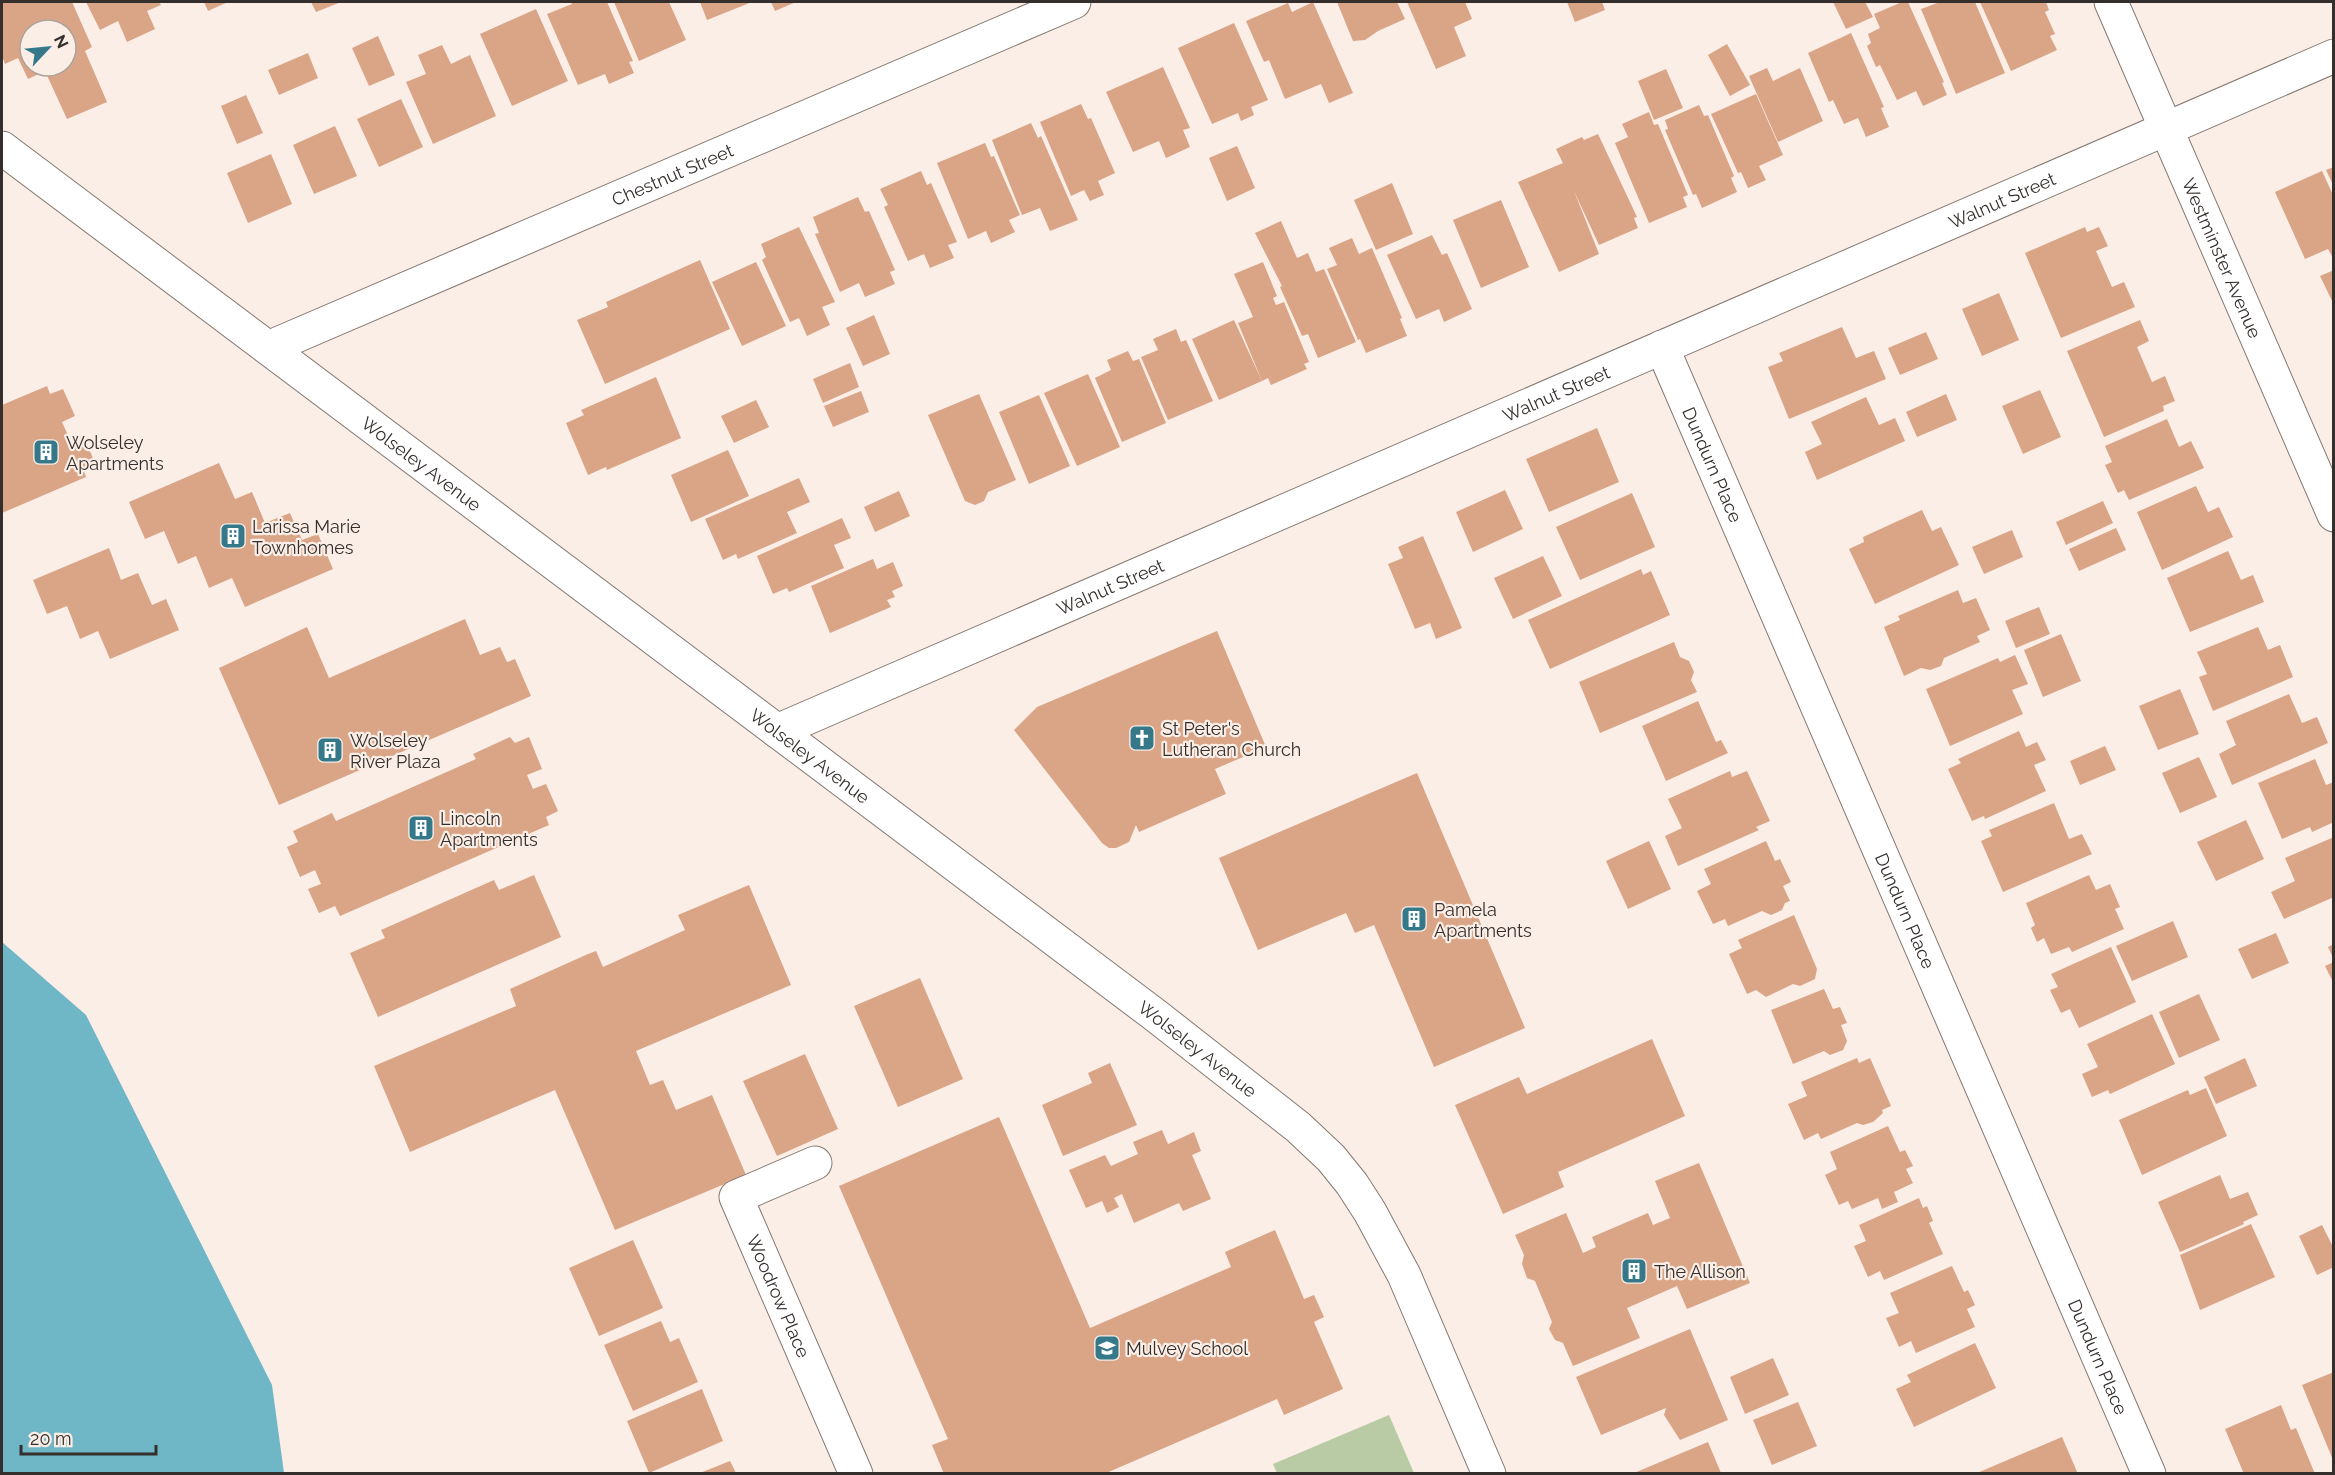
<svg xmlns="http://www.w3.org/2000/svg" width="2335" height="1475" font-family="Raleway,sans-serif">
<rect width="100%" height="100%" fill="#fbeee6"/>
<!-- green -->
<polygon fill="#b8cba5" points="1389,1415 1414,1473 1277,1473 1273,1464"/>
<!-- water -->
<polygon fill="#6fb7c7" points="2,942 86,1015 272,1385 284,1473 2,1473"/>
<!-- building -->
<g fill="#daa487" fill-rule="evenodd">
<path d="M2 2H72L92 47 85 51 107 102 67 119 45 71 28 79 18 58 5 64 2 56ZM30 30H66V66H30Z"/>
<polygon points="86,2 159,2 161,5 147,11 155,29 127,42 118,21 100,30"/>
<polygon points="204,2 228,2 208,11"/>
<polygon points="311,2 341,2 316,12"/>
<polygon points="571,2 607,2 633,61 629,62 634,73 609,84 605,74 578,85 547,14 572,4"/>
<polygon points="614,2 669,2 686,40 639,61"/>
<polygon points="700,2 752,2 707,20"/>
<polygon points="771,2 796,2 775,11"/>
<polygon points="1313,2 1353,93 1329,103 1321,84 1285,99 1269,60 1264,62 1246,21 1288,3 1292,12"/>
<polygon points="1337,2 1397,2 1405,19 1378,31 1365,40 1353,41"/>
<polygon points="1407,2 1465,2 1472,19 1454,27 1466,56 1436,69"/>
<polygon points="1567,2 1602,2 1605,10 1575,22"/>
<polygon points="1833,2 1865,2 1873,17 1846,29"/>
<polygon points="1902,2 1908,2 1944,82 1942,83 1947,95 1923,106 1916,91 1897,100 1880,65 1876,67 1867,46 1871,43 1868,34 1880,28 1874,14"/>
<polygon points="1940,2 1975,2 2005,73 1956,94 1921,9"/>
<polygon points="1980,2 2046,2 2049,10 2045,12 2055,34 2050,36 2057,50 2011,71"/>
<polygon points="536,9 568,81 512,106 480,34"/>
<polygon points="1234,23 1268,100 1251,107 1254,115 1241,121 1238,113 1212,124 1178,48"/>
<polygon points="1851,33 1884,107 1881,108 1889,127 1866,137 1858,118 1844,124 1833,100 1829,102 1808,53"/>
<polygon points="378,36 395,75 369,86 352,48"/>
<polygon points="1727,44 1750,85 1730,96 1708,55"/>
<polygon points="442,45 451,64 470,55 496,116 433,144 406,82 426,74 418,55"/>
<polygon points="308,53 318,78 279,95 268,70"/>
<polygon points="1163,67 1190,128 1183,130 1190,147 1166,158 1159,141 1133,152 1106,92"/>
<polygon points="1767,68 1773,81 1800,68 1823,121 1778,142 1749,76"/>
<polygon points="1666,69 1683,108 1654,120 1638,81"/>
<polygon points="1756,94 1783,155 1759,166 1766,180 1748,188 1741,172 1738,173 1711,114"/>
<polygon points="246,95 263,133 237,144 221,106"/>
<polygon points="401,99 423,147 379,167 357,119"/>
<polygon points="1081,104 1088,119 1091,118 1115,173 1098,181 1104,195 1090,201 1084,190 1071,196 1040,122"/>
<polygon points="1699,105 1704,116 1708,115 1734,176 1731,178 1737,192 1702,208 1696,194 1693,195 1665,130 1668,129 1665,120"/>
<polygon points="1649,112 1654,125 1658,124 1688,195 1683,197 1687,207 1649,223 1615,143 1628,137 1622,124"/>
<polygon points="1031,123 1038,138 1041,136 1078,220 1050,231 1040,208 1022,215 992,140"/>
<polygon points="335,126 357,176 314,194 293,145"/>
<polygon points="1598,134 1637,217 1634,218 1638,228 1599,245 1574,191 1599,254 1559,272 1518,182 1563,163 1556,149 1582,137 1584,140"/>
<polygon points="985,143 991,157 994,156 1020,215 1009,220 1015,232 991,243 986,231 968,239 937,163"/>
<polygon points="1237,146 1255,188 1227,201 1209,158"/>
<polygon points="271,154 292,204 248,223 227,173"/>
<polygon points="2334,167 2334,187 2326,170"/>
<polygon points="921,171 927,185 931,183 957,242 948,245 954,258 930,268 924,254 908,261 884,207 888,205 880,189"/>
<polygon points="2322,171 2334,197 2334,260 2328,249 2305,259 2275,192"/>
<polygon points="1392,183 1413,234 1376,250 1354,200"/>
<polygon points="858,197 865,212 869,211 895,270 890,272 895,284 865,297 859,283 840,292 815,234 819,233 813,217"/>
<polygon points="1501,200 1529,267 1481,288 1453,220"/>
<polygon points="1281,221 1297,258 1308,253 1316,272 1324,269 1356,342 1318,358 1308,334 1302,336 1280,287 1282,286 1255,233"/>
<polygon points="799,227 835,302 822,307 830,325 807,336 799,318 790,322 762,260 766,257 761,244"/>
<polygon points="2085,227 2087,232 2099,227 2108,246 2096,251 2112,287 2124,282 2135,307 2061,338 2025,253"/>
<polygon points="1432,235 1442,255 1447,253 1472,309 1444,322 1439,309 1416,319 1387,255"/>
<polygon points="1352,238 1359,254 1372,248 1402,318 1400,319 1407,336 1366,353 1360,339 1358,340 1327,269 1337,265 1329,248"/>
<polygon points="700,260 730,329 605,384 577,320 608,307 606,302"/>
<polygon points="756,262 786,326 742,346 712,282"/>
<polygon points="1263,262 1277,296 1273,298 1276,305 1284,302 1309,362 1304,364 1307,369 1271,385 1268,378 1262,381 1238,323 1253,317 1234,274"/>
<polygon points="2334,270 2334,305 2320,276"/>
<polygon points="1999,293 2019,340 1982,356 1962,309"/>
<polygon points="874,315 890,354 863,366 846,328"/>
<polygon points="1234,320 1262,381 1219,400 1192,339"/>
<polygon points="2140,320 2149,341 2137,347 2152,382 2165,376 2175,401 2163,406 2164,411 2104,437 2067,351"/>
<polygon points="1842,327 1856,358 1874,351 1886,379 1789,419 1768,367 1783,361 1779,353"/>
<polygon points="1176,329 1181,342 1186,340 1213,401 1168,420 1141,357 1158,350 1153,339"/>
<polygon points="1926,332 1938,359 1900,375 1888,348"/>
<polygon points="1128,351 1133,361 1139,359 1166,423 1122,442 1095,378 1111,370 1107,360"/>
<polygon points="850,363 859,387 823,403 813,379"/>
<polygon points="1088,374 1120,447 1077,466 1044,393"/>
<polygon points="656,377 681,438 607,470 606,467 588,475 566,423 584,415 581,410"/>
<polygon points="47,386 50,394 63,389 75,416 62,422 66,431 70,441 83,435 95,463 83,468 86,477 2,513 2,405"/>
<polygon points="2040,390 2061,437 2023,454 2002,406"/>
<polygon points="861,391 869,412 833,427 824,406"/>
<polygon points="979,394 1016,480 988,492 984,501 975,505 965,501 928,415"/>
<polygon points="1946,394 1957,420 1917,437 1906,412"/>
<polygon points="1039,395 1070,466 1029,484 999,412"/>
<polygon points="1866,397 1879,425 1895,418 1905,441 1817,480 1805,452 1822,444 1811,422"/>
<polygon points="756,400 769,427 734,443 721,416"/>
<polygon points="2167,419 2179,447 2191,441 2204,468 2129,500 2124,490 2118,493 2105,465 2112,462 2105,446"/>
<polygon points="1597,428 1619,482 1549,512 1526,459"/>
<polygon points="728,450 749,496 691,522 671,475"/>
<polygon points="219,463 235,499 252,492 265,523 290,513 302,540 318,534 333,569 245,607 232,578 209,588 196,556 178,564 164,531 145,539 129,502"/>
<polygon points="799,478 810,502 787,512 797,533 738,559 736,554 723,560 705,519"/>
<polygon points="2196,486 2208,512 2219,507 2233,537 2162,570 2137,512"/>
<polygon points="1505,490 1523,529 1473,552 1456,512"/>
<polygon points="899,491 910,516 875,532 864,507"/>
<polygon points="1632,493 1655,547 1580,580 1556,527"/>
<polygon points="2103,501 2113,523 2066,545 2056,522"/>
<polygon points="1922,510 1932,531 1941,527 1959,565 1875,604 1849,549 1864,542 1863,537"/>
<polygon points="842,518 851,538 834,545 844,568 789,592 787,588 773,594 757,556"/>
<polygon points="2116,528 2126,550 2079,571 2069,549"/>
<polygon points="2012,530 2023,557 1984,574 1972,547"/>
<polygon points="1423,536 1462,628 1436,639 1430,623 1415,629 1388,564 1403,558 1398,547"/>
<polygon points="109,548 121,580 138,573 152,605 166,599 179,630 110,659 98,631 80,639 67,606 47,614 33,580"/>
<polygon points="2228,551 2241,580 2253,575 2264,602 2190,632 2167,578"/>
<polygon points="1543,556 1562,596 1513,619 1494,578"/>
<polygon points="873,559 877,569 893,562 903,586 892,591 895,597 887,600 891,607 830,633 811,586"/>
<polygon points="1641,569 1643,575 1651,571 1670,615 1550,669 1528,620"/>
<polygon points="1958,590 1963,603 1976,598 1990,630 1977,636 1980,642 1944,658 1941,666 1930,670 1921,668 1904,676 1884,627 1900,620 1898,616"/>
<polygon points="2039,607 2050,634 2016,648 2005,621"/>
<polygon points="465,619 480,655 500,647 507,662 515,659 531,696 279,805 219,668 307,627 329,678"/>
<polygon points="2258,627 2268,650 2280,645 2293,677 2213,711 2199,677 2207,674 2197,652"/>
<polygon points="1217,631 1266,747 1215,769 1226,794 1139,832 1136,825 1129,842 1116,848 1109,848 1102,843 1014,730 1037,707"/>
<polygon points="2061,634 2081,681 2043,697 2024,650"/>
<polygon points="1674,642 1680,657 1689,661 1694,672 1691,680 1697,692 1600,733 1579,682"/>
<polygon points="2015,655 2028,684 2012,690 2023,714 1950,746 1926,689 1998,658 2000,662"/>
<polygon points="2180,689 2199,734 2158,750 2139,706"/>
<polygon points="2289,694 2302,723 2317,717 2328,743 2232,785 2219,754 2236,745 2226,721"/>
<polygon points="1698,701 1716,742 1721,740 1728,753 1666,781 1642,726"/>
<polygon points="2019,731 2026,747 2037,742 2046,760 2034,765 2046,791 1985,819 1984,816 1972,821 1948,769 1961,763 1958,759"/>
<polygon points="510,737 515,743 529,737 542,769 527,775 533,789 546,784 558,811 546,817 549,825 340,916 335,906 319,913 308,889 321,884 315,870 300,877 287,847 298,842 293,831 332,813 336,821 476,759 473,754"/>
<polygon points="2105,746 2116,770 2080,785 2070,761"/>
<polygon points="2199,757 2217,797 2180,813 2162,773"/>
<polygon points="2315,759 2326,785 2334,782 2334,822 2312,832 2310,827 2282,839 2258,783"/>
<polygon points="1730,771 1732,777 1747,771 1770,821 1756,827 1759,830 1678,866 1665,836 1682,828 1668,799"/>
<polygon points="1417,773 1525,1028 1434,1067 1374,925 1355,933 1346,913 1258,950 1219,858"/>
<polygon points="2054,803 2069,839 2082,834 2092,854 2003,892 1981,841 1992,836 1989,830"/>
<polygon points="2246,820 2264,859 2216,881 2197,842"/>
<polygon points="2334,837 2334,897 2284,919 2271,892 2295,881 2285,858"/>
<polygon points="1649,841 1671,889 1628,909 1606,861"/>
<polygon points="1766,841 1775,861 1780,859 1791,882 1783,886 1790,901 1785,903 1782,910 1771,915 1762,911 1728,926 1725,919 1713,924 1697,891 1711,884 1704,869"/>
<polygon points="534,875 561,937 378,1017 350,953 385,938 381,930 494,880 499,890"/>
<polygon points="2089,875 2096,890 2110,884 2120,907 2115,909 2124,929 2072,952 2069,947 2051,954 2044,938 2037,942 2031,928 2035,925 2026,903"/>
<polygon points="749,885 791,985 636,1051 650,1085 663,1080 676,1110 712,1095 746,1175 615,1230 555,1090 410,1152 374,1066 516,1006 510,989 588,954 596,951 603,967 685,930 678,915"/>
<polygon points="1794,915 1817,969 1815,979 1800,986 1793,984 1766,997 1756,990 1747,994 1729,954 1742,948 1738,940"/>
<polygon points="2173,921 2188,957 2132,981 2116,946"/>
<polygon points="2276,933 2289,963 2252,979 2238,949"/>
<polygon points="2334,944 2334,960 2328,947"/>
<polygon points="2111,947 2136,1002 2079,1028 2070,1009 2061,1013 2050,990 2058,987 2051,974"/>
<polygon points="2334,962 2334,984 2325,966"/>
<polygon points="920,978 963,1079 898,1107 854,1006"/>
<polygon points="1824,989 1833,1009 1840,1007 1847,1023 1841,1025 1847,1041 1843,1050 1830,1055 1824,1051 1793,1064 1771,1010"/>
<polygon points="2199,994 2220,1040 2179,1058 2159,1012"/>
<polygon points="2152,1014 2175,1064 2110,1094 2108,1090 2092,1097 2082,1074 2098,1067 2087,1044"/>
<polygon points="1652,1039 1685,1116 1558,1172 1564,1187 1503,1214 1455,1105 1519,1077 1527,1094"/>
<polygon points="805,1054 838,1129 777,1156 743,1081"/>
<polygon points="1857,1058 1859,1063 1870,1058 1891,1106 1882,1110 1883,1113 1873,1122 1863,1125 1857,1123 1821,1139 1818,1133 1804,1140 1788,1104 1807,1096 1801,1082"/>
<polygon points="2245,1058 2257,1086 2216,1104 2204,1077"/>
<polygon points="1110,1063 1137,1125 1063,1156 1042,1105 1092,1083 1088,1073"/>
<polygon points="2206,1088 2227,1136 2142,1175 2119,1120 2188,1090 2190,1095"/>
<polygon points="999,1117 1090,1328 1231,1267 1225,1252 1275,1230 1304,1299 1314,1295 1324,1317 1314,1322 1343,1389 1284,1415 1277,1399 1104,1474 944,1474 932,1445 948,1439 839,1186"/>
<polygon points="1888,1126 1900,1152 1905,1150 1913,1166 1906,1169 1913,1183 1894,1192 1898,1202 1882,1209 1878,1198 1852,1209 1848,1201 1839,1205 1825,1175 1837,1169 1830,1152"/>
<polygon points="1162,1130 1168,1144 1194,1132 1201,1151 1192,1155 1211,1199 1183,1211 1179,1203 1134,1223 1122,1194 1114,1198 1119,1207 1107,1213 1102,1201 1086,1208 1069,1170 1105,1155 1111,1166 1138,1154 1133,1142"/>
<polygon points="1699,1163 1750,1283 1687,1309 1677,1286 1627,1308 1640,1338 1573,1366 1563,1343 1555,1340 1549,1329 1552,1322 1535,1281 1527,1278 1522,1264 1524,1255 1515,1235 1566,1213 1583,1253 1596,1247 1592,1237 1648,1213 1653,1225 1670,1218 1655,1181"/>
<polygon points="2220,1175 2230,1199 2248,1192 2258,1215 2243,1222 2244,1224 2180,1252 2158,1202"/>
<polygon points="1919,1198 1923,1208 1927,1206 1933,1221 1929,1223 1943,1254 1884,1280 1880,1271 1868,1277 1854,1246 1866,1241 1859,1225"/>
<polygon points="2251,1224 2275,1277 2200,1310 2180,1255"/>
<polygon points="2322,1225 2334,1249 2334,1267 2317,1275 2299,1236"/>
<polygon points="633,1240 663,1308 599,1336 569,1268"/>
<polygon points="1952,1266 1964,1292 1968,1290 1975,1305 1967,1309 1975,1327 1916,1353 1911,1341 1899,1347 1886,1318 1899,1313 1890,1293"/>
<polygon points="661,1321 670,1342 679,1338 698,1382 633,1411 604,1345"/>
<polygon points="1690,1329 1728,1420 1680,1440 1664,1415 1666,1408 1601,1435 1576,1377"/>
<polygon points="1975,1343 1996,1388 1914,1427 1896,1389 1911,1382 1907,1375"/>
<polygon points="1773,1358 1789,1395 1745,1414 1730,1377"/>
<polygon points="2334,1372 2334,1460 2333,1460 2302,1385"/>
<polygon points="702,1389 723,1441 649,1473 627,1421"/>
<polygon points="1798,1402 1817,1446 1772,1465 1753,1420"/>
<polygon points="2281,1405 2291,1430 2296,1428 2315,1474 2244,1474 2225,1429"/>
<polygon points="2062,1437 2078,1474 1977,1474 1977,1473"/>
<polygon points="1708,1442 1721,1473 1634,1473"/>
<polygon points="730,1461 736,1473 700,1473"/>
</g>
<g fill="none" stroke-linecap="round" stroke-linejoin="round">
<!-- minor casing -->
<g stroke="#847871" stroke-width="35">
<g id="minor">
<path id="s1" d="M2111 2 2334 515"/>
<path id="s2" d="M2 148 1155 1015 1298 1127 1331 1158 1352 1184 1370 1212 1404 1275 1489 1474"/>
<path id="s3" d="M1662 347 2149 1474"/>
<path id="s4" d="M268 348 1074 2"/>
<path id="s5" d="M777 731 2334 56"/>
<path id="s6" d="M815 1163 736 1197 856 1474"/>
</g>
</g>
<!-- minor -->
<use href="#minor" stroke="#fff" stroke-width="33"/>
</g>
<!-- icons -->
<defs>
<g id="building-square" transform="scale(1.35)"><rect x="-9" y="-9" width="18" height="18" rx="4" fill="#357889" stroke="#fbeee6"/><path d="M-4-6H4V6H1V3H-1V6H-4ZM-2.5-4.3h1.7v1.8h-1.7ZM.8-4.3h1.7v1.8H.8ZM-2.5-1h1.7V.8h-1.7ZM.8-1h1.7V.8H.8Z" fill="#fff"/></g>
<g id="church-square" transform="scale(1.35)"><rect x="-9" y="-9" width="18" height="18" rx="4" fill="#357889" stroke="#fbeee6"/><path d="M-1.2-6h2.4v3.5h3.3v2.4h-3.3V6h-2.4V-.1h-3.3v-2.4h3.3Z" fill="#fff"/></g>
<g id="school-square" transform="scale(1.35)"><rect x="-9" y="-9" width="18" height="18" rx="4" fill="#357889" stroke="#fbeee6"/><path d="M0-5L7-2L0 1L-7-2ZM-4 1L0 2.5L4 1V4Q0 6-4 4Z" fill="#fff"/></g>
</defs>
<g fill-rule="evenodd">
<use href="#building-square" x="46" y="452"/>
<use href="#building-square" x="233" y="536"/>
<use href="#church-square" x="1142" y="738"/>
<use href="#building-square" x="330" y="750"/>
<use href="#building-square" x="421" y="828"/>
<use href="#building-square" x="1414" y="919"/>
<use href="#building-square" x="1634" y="1271"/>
<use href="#school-square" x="1107" y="1348"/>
</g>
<g text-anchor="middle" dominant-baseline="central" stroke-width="4.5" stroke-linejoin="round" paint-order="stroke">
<!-- street labels -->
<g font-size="18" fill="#342f2c" stroke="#fbeee6">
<text stroke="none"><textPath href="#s4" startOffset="440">Chestnut Street</textPath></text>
<text stroke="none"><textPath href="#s5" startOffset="1335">Walnut Street</textPath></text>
<text stroke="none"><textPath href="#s1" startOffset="279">Westminster Avenue</textPath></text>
<text stroke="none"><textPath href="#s5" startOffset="849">Walnut Street</textPath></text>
<text stroke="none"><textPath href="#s2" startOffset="525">Wolseley Avenue</textPath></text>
<text stroke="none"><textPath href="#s3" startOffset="128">Dundurn Place</textPath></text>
<text stroke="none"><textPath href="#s5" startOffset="363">Walnut Street</textPath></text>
<text stroke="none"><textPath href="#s2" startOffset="1011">Wolseley Avenue</textPath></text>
<text stroke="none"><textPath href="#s3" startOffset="614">Dundurn Place</textPath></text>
<text stroke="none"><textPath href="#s2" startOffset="1497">Wolseley Avenue</textPath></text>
<text stroke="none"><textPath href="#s6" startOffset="194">Woodrow Place</textPath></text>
<text stroke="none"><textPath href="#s3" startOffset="1100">Dundurn Place</textPath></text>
</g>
<!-- poi labels -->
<g font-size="18" fill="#342f2c" stroke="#fbeee6" text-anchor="start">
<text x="66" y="442">Wolseley<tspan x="66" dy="21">Apartments</tspan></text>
<text x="252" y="526">Larissa Marie<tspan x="252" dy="21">Townhomes</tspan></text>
<text x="1162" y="728">St Peter's<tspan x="1162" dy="21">Lutheran Church</tspan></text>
<text x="350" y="740">Wolseley<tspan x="350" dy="21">River Plaza</tspan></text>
<text x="440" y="818">Lincoln<tspan x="440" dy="21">Apartments</tspan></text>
<text x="1434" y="909">Pamela<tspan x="1434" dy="21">Apartments</tspan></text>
<text x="1654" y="1271">The Allison</text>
<text x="1126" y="1348">Mulvey School</text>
</g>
</g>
<!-- border -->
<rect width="2335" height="1475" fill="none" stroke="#342f2c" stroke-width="6"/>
<!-- north arrow -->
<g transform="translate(48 48) rotate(64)"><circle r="28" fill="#fbeee6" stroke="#aba29c" stroke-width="1.5"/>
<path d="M0-4.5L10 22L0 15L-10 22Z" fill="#357889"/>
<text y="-9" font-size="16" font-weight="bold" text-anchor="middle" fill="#342f2c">N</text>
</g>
<!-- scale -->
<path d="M21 1445v9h135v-9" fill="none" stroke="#342f2c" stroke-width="3"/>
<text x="30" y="1445" font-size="18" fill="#342f2c" stroke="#fbeee6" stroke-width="4.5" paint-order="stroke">20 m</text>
</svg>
